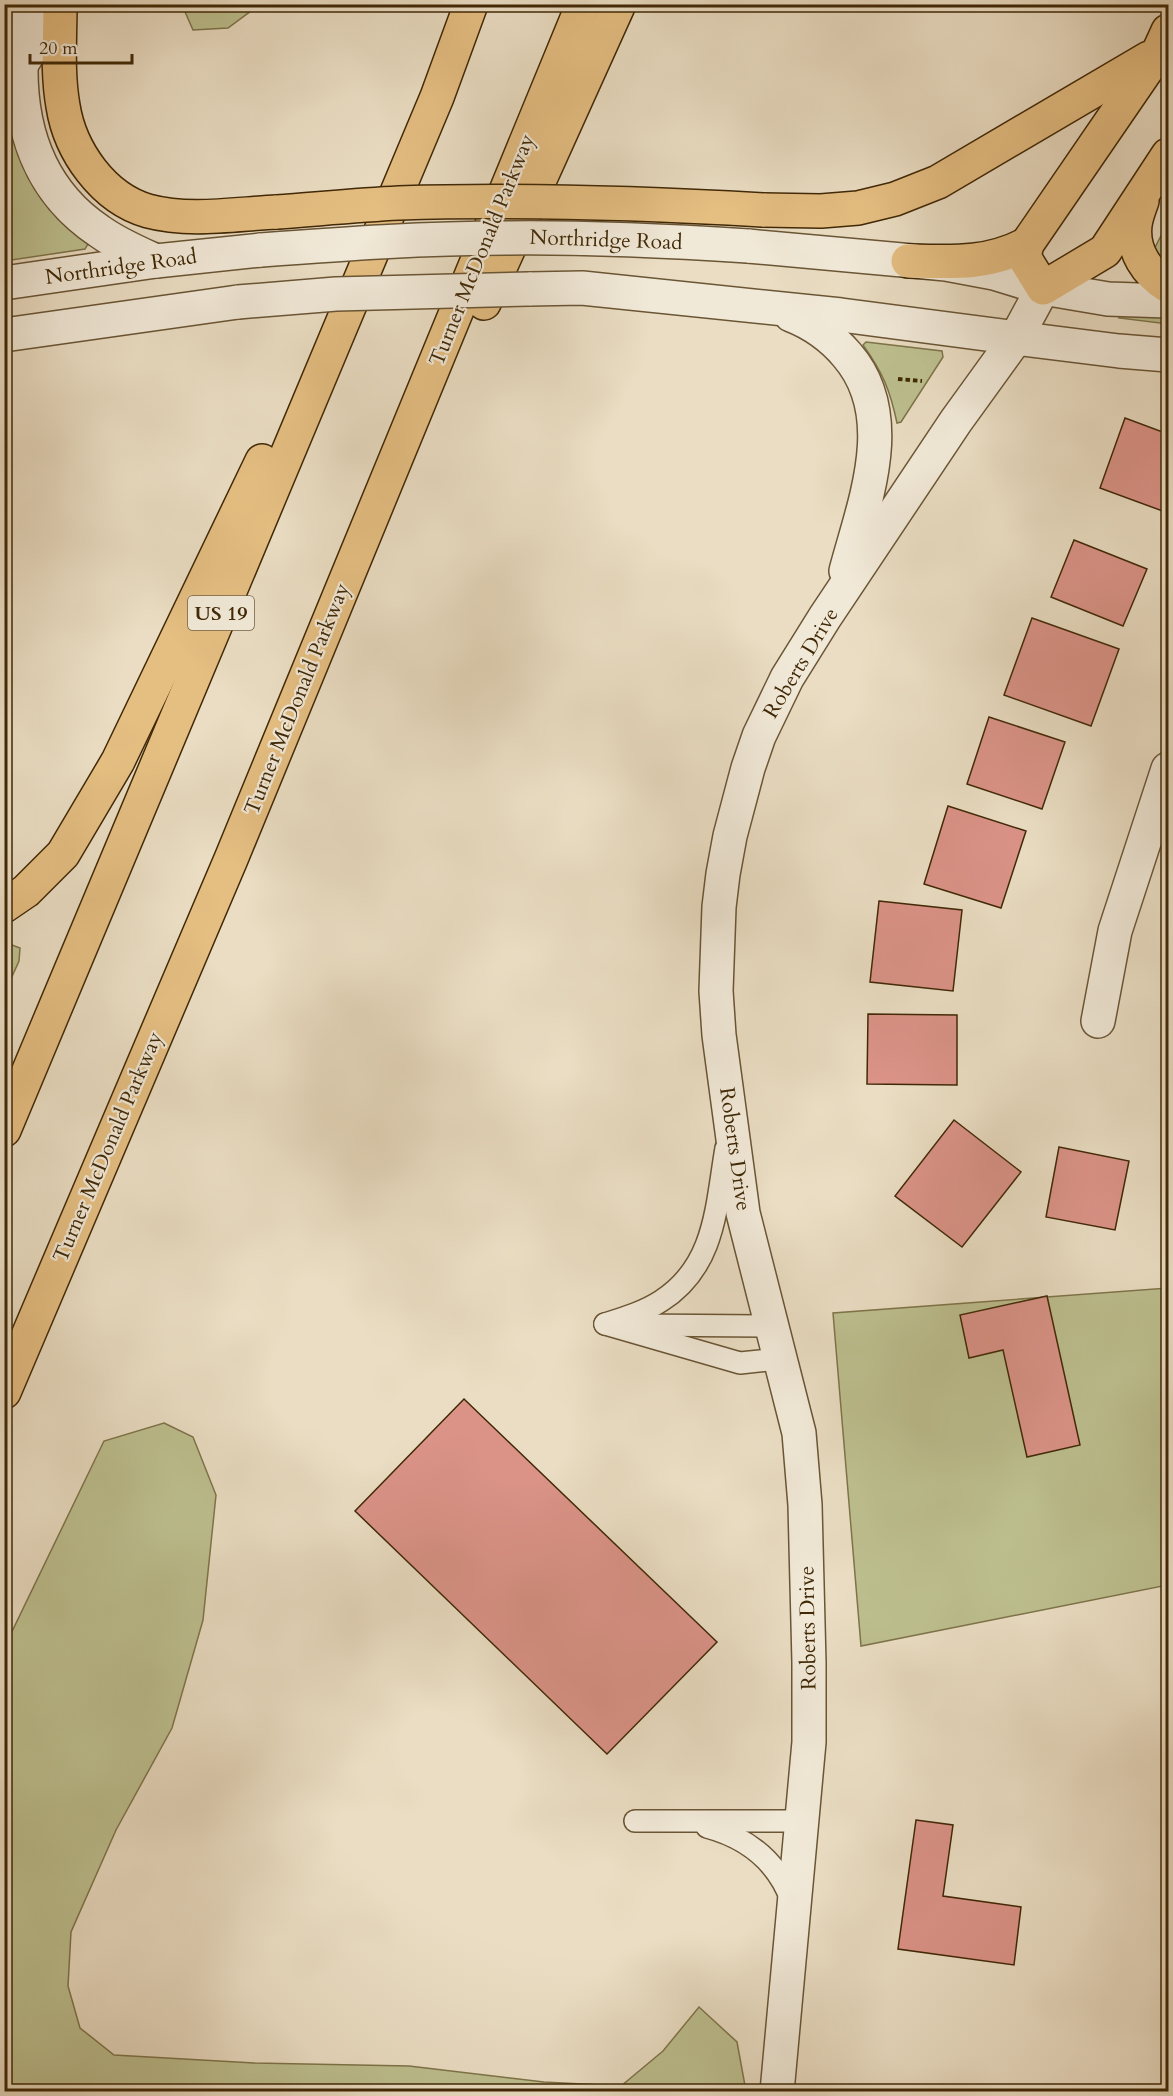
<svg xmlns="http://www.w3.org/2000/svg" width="1173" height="2096" font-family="Cardo,serif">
<rect width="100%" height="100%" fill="#eaddc3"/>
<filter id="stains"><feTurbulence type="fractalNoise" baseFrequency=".00333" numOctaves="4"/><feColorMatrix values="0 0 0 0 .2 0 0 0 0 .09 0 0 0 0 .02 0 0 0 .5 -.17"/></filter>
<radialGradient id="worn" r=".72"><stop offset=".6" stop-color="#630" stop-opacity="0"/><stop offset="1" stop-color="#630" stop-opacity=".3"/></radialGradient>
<!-- green -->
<g fill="#bdbf8f" stroke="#7e744a" stroke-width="1.5">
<polygon points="182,5 259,5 228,28 193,30"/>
<path d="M17 134C32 178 45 219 89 242L85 249 5 261V145L12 135Z"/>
<polygon points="1168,222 1168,324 1119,318"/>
<path d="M866 342 942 351 943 357 901 422 897 423C890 390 883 373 863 345Z"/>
<polygon points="12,945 20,948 19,961 5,992 5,950"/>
<polygon points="1168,1288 1168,1585 861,1646 833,1313"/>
<polygon points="164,1423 193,1437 216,1495 203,1620 172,1728 116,1830 71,1932 68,1986 80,2028 114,2055 254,2063 409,2066 544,2082 621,2086 663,2051 699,2007 737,2042 746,2091 5,2091 5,1646 104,1441"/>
</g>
<!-- building -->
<g fill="#db9388" stroke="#402806" stroke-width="1.5">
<polygon points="1125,418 1168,434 1168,513 1100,488"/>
<polygon points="1074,540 1147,569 1123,626 1051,597"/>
<polygon points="1032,618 1119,649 1091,726 1004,695"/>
<polygon points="989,717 1065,742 1042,809 967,784"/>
<polygon points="948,806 1026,831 1001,908 924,884"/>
<polygon points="879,901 962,910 953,991 870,982"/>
<polygon points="868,1014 957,1015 957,1085 867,1084"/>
<polygon points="954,1120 1021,1172 962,1247 895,1196"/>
<polygon points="1059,1147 1129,1161 1115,1230 1046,1217"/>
<polygon points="1047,1296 1080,1445 1027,1457 1003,1350 969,1358 960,1315"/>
<polygon points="464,1399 717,1642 607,1754 355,1511"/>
<polygon points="916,1820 953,1825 943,1896 1021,1907 1014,1965 898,1949"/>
</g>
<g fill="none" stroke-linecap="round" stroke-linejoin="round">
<!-- service casing -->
<g stroke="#6a5535" stroke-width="24">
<g id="service">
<path d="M605 1324C624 1318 644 1312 661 1301 716 1266 716 1206 726 1148"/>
<polyline points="605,1324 740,1363 779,1359"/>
<polyline points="632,1325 771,1326"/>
<polyline points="635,1821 801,1821"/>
<path d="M707 1827C748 1838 778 1862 792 1902"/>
</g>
</g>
<!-- minor casing -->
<g stroke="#6a5535" stroke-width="36">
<g id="minor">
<polyline points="1043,288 1108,299 1168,301"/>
<polyline points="1016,338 1119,351 1168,355"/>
<polyline points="1098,1021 1115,931 1168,769"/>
</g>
</g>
<!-- tertiary casing -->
<g stroke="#6a5535" stroke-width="36">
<g id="tertiary">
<polyline points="4,35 25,4"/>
<path d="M21 65C20 132 41 192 99 231 117 244 136 252 156 261"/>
<polyline points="10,82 60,4"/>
<polyline points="748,246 946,264 994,273 1043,288 1016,338 956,421 825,617 787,678 759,736 748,768 730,836 723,874 719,907 716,991 719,1035 743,1213 799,1433 805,1505 809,1663 809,1742 777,2092"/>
<polyline points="4,283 156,261 261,250"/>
<polyline points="529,289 582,288 841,315 1016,338"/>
<path d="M791 315C814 324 831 336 847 355 900 416 864 503 846 571"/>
<polyline points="4,335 238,302"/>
</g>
</g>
<!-- motorway casing -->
<g stroke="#402806" stroke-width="36">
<g id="motorway">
<path d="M60 4C60 38 57 72 63 106 70 151 103 198 148 211 189 222 235 214 277 212"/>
<polyline points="1168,31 1158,53 1027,244 1024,257 1043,288 1105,251 1168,155"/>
<path d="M1142 201C1139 209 1136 217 1135 225 1132 251 1147 273 1168 286"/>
<polyline points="763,210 821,211 858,208 895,199 938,182 1149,58"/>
<path d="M908 261C951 262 987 265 1027 244"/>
<polyline points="484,303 619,4"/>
<polyline points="4,906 26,891 63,854 118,761 262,461"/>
<polyline points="4,1130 437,97 471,4"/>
<polyline points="4,1392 231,859 583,4"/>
</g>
</g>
<!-- path -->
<polyline stroke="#402806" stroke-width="4" stroke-dasharray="4.5 3" stroke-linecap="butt" points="898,379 922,381"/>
<!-- service -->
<use href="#service" stroke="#f1e9d8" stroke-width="21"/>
<!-- minor -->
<use href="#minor" stroke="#f1e9d8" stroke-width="33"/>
<!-- tertiary -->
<use href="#tertiary" stroke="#f1e9d8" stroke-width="33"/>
<!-- motorway -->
<use href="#motorway" stroke="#e5be82" stroke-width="33"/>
<!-- tertiary-bridge casing -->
<g stroke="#6a5535" stroke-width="36" stroke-linecap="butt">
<g id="tertiary-bridge">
<path d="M261 250C343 244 425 238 507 238 588 237 668 241 748 246"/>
<polyline points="238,302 336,294 529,289"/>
</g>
</g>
<!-- motorway-bridge casing -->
<g stroke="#402806" stroke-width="36" stroke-linecap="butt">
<path id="motorway-bridge" d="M277 212C318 209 359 205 399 203 521 199 642 203 763 210"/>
</g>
<!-- tertiary-bridge -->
<use href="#tertiary-bridge" stroke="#f1e9d8" stroke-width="33"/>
<!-- motorway-bridge -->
<use href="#motorway-bridge" stroke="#e5be82" stroke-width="33"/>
</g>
<g text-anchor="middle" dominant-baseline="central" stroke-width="4.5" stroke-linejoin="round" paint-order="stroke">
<!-- shield labels -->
<rect fill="#f1e9d8" stroke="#756245" stroke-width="1.5" x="188" y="596" width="66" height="34" rx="4.5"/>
<g font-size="20" font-weight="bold" fill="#402806">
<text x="221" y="613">US 19</text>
</g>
<!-- street labels -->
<g font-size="21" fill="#402806" stroke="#f1e9d8">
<text transform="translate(606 240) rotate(2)">Northridge Road</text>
<text transform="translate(482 250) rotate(-68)">Turner McDonald Parkway</text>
<text transform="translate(121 267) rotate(-8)">Northridge Road</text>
<text transform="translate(801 663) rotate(-59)">Roberts Drive</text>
<text transform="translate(297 699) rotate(-68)">Turner McDonald Parkway</text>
<text transform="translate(108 1147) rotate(-67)">Turner McDonald Parkway</text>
<text transform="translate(735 1149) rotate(82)">Roberts Drive</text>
<text transform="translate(808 1628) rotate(-91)">Roberts Drive</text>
</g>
</g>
<!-- margin -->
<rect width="1173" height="2096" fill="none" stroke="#eaddc3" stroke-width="24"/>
<rect x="6" y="6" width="1161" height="2084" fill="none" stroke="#402806" stroke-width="3"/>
<rect x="12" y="12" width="1149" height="2072" fill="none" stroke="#402806" stroke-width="1.5"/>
<!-- scale -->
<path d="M30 54v9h102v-9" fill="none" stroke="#402806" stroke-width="3"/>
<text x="39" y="54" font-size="18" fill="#402806" stroke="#f1e9d8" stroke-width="4.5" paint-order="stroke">20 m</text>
<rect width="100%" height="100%" filter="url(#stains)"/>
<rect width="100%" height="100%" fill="url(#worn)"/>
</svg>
